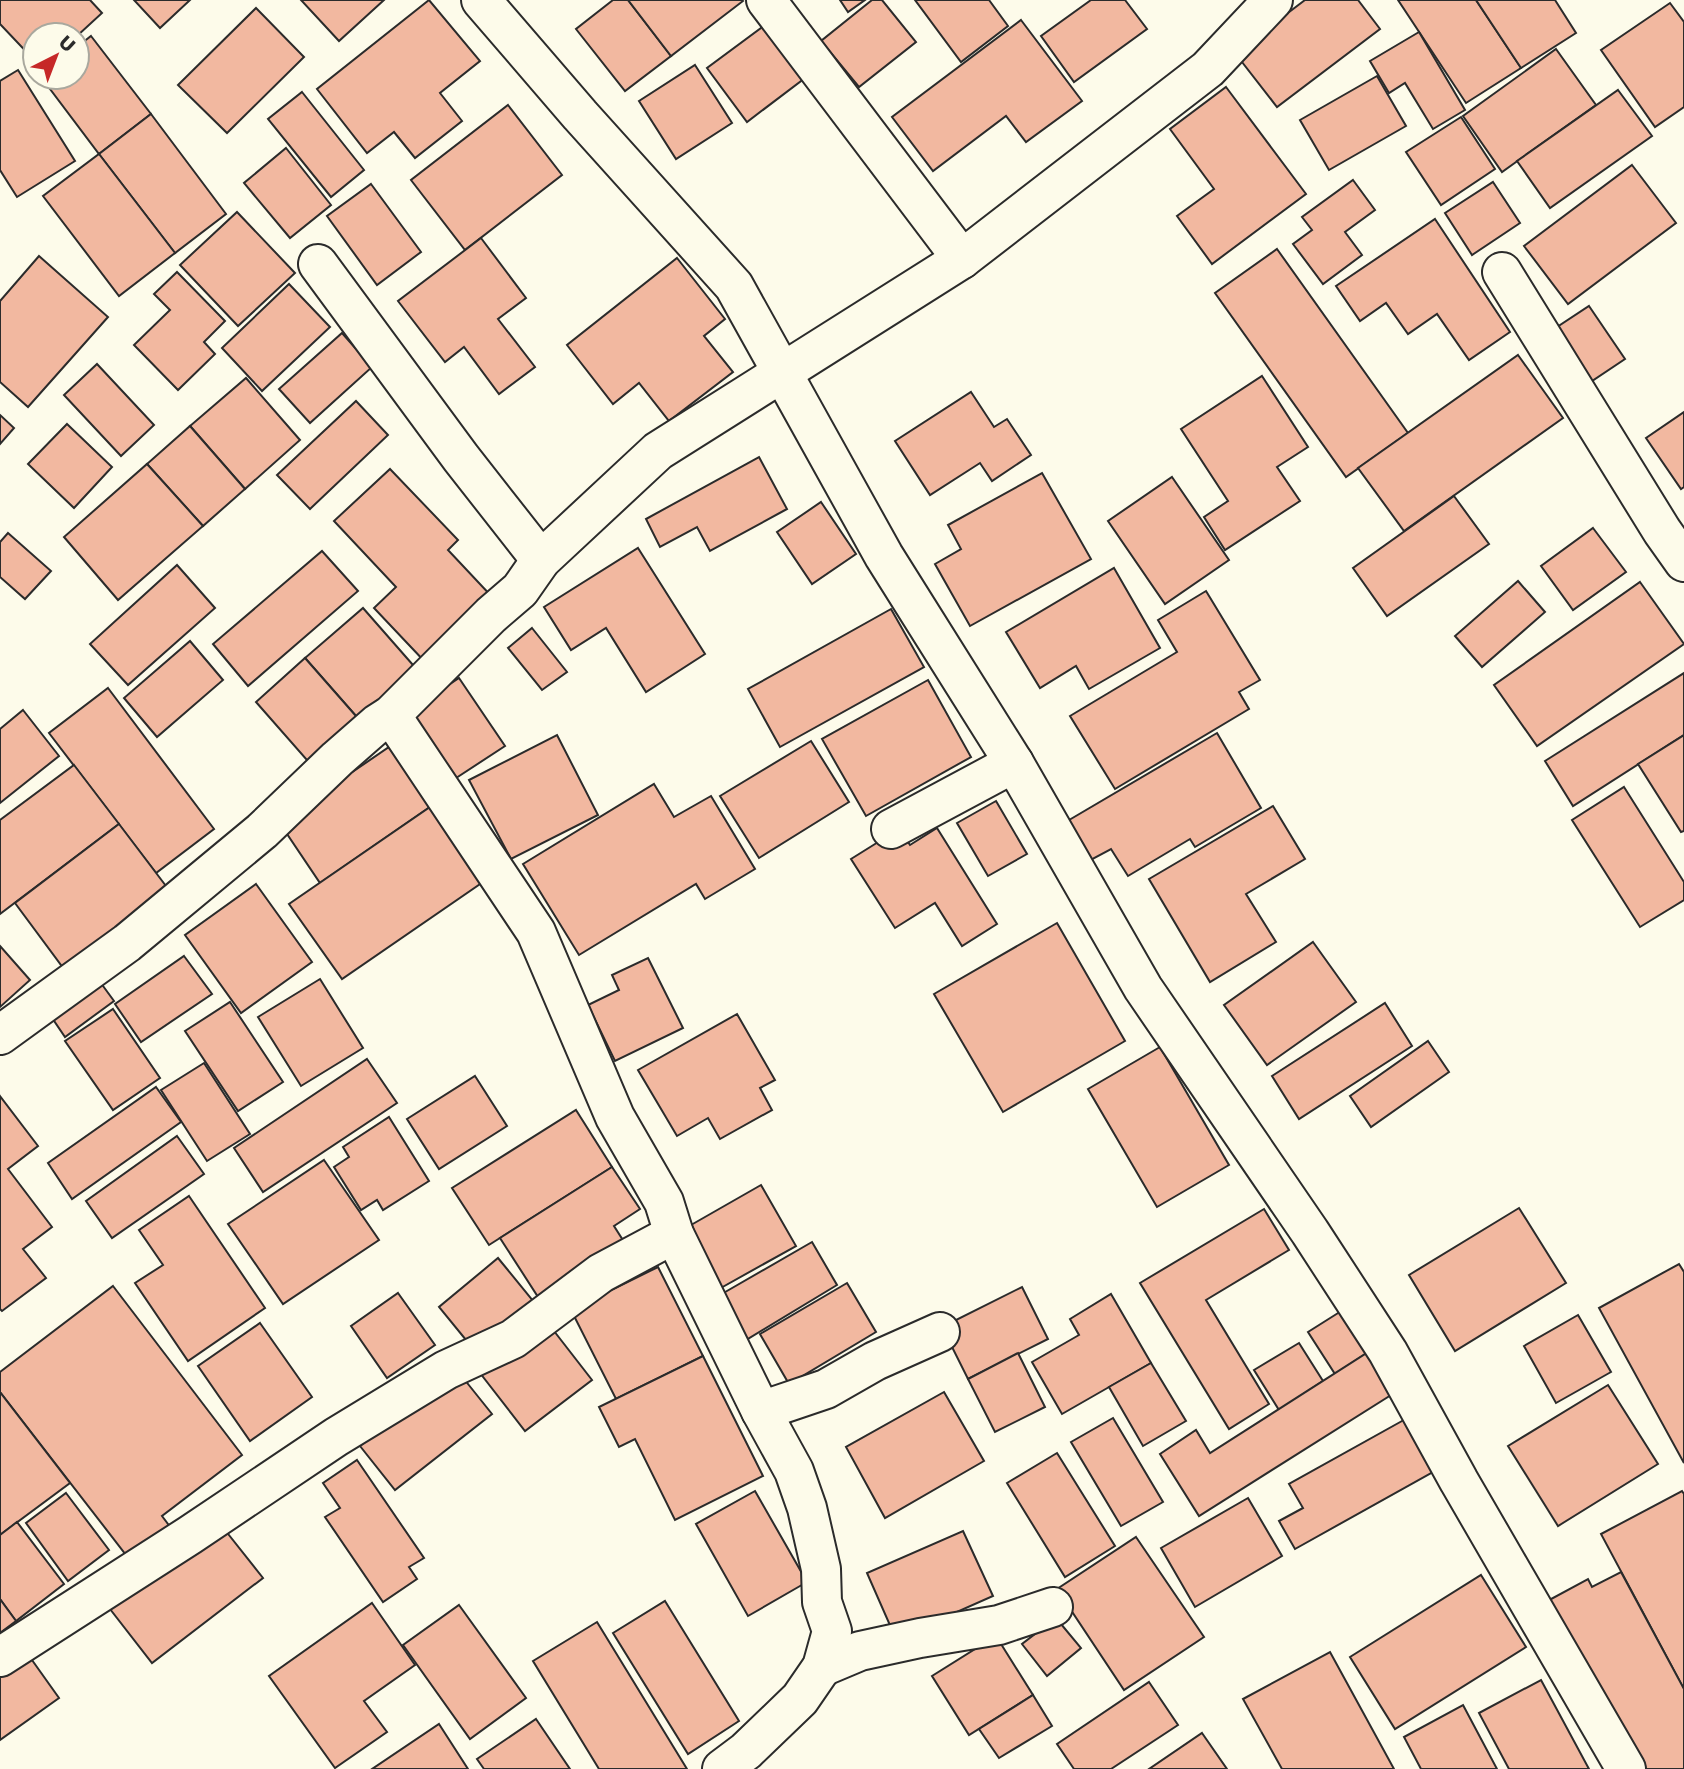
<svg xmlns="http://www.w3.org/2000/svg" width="1684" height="1769" font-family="'Golos Text',sans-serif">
<rect width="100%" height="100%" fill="#fdfbea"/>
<!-- building -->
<g fill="#f2b8a0" stroke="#2b2b2b" stroke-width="2">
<polygon points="0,0 90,0 102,13 77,36 35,35 35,61 0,24"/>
<polygon points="134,0 190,0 160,28"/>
<polygon points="301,0 384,0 339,41"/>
<polygon points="429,0 480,61 440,93 462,121 415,158 394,132 367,153 317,89"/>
<polygon points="613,0 628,0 671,56 625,91 576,29"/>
<polygon points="628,0 742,0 743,1 671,56"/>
<polygon points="840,0 865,0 848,12"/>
<polygon points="872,0 882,0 916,42 859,87 821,41"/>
<polygon points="915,0 989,0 1008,26 961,62"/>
<polygon points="1091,0 1125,0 1147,29 1074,82 1041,36"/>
<polygon points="1305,0 1358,0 1380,29 1277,107 1235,53"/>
<polygon points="1398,0 1476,0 1521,68 1466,103"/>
<polygon points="1476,0 1555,0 1576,33 1521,68"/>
<polygon points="1670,3 1684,22 1684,107 1655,127 1601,50"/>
<polygon points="256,8 304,57 227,133 178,85"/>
<polygon points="1021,20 1082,101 1026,142 1006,116 933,171 892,117"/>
<polygon points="765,25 805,78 747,122 707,68"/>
<polygon points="1419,32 1465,110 1433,129 1405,83 1389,93 1370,61"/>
<polygon points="91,36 151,114 99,154 41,77 77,77 77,47"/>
<polygon points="1556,49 1596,105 1502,172 1463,116"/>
<polygon points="695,65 732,123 676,159 639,101"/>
<polygon points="18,70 75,161 17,197 0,170 0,81"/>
<polygon points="1377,76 1406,126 1329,170 1300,120"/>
<polygon points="1226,87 1306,194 1212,264 1177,216 1214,189 1170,129"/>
<polygon points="1618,90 1652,136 1550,208 1517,161"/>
<polygon points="302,92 364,170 331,197 268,119"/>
<polygon points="508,105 562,175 465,250 411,180"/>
<polygon points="151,114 226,214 175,253 99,154"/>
<polygon points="1461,117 1495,169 1441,205 1406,152"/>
<polygon points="286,148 331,205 290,238 244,183"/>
<polygon points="99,154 175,253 119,296 43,196"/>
<polygon points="1632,165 1676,223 1568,304 1524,246"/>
<polygon points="1353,180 1375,210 1345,232 1362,255 1323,284 1293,244 1312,230 1302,217"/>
<polygon points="1493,182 1520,223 1472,255 1445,213"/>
<polygon points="371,184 421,252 377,285 327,216"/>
<polygon points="237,212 295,273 238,326 180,265"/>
<polygon points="1435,219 1510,332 1469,360 1437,314 1408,334 1386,303 1360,321 1336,286"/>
<polygon points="481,238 526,298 498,319 535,367 499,394 464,347 445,362 398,301"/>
<polygon points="1277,249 1408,433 1346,477 1215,293"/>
<polygon points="39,256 108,317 28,407 0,382 0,301"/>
<polygon points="677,258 725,319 704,336 733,372 669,421 639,383 613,404 567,345"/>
<polygon points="177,272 225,321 204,342 215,354 178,390 134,345 170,310 154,294"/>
<polygon points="289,284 330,327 262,391 222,348"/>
<polygon points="1589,306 1625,359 1586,385 1551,331"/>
<polygon points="342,333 372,367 310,423 279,389"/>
<polygon points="1518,355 1563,418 1404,531 1358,468"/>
<polygon points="97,364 154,425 121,456 64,395"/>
<polygon points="1262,376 1308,447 1277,467 1300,501 1225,550 1204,517 1228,501 1181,429"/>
<polygon points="246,378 300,440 245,489 190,426"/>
<polygon points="971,392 994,427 1007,419 1031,455 992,481 980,463 930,495 895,441"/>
<polygon points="356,401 388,435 310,509 277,475"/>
<polygon points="1684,412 1684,487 1681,489 1646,438"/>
<polygon points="0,415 14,428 0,444"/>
<polygon points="67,424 112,467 74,508 28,464"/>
<polygon points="190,426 245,489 203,526 147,464"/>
<polygon points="759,457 787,509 710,551 697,527 660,547 646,519"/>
<polygon points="147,464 203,526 118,600 64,537"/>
<polygon points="390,469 458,540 448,550 495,600 427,664 374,608 396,587 334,521"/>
<polygon points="1042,473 1091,559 970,626 935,564 961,549 948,525"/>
<polygon points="1172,477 1229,560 1165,604 1108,521"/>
<polygon points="1454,496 1489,544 1387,616 1353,568"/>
<polygon points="821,502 856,554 812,584 777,532"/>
<polygon points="1593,528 1626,572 1573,610 1541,566"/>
<polygon points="8,533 51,571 25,599 0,577 0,542"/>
<polygon points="638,548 705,654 646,692 606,628 571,650 544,607"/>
<polygon points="322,551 358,591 248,686 213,644"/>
<polygon points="177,565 215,608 128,685 90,644"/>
<polygon points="1114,568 1160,648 1089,689 1076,666 1040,688 1006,632"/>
<polygon points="1518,581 1545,612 1482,667 1455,636"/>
<polygon points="1640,582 1684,644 1537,746 1494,685"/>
<polygon points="1206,591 1260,680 1239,692 1249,709 1115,789 1070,716 1177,652 1158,620"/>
<polygon points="363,608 420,673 363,724 305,658"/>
<polygon points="891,609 924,667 780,747 748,689"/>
<polygon points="532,628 567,672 542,690 508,648"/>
<polygon points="190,641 223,680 157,737 124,698"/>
<polygon points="305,658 363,724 314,768 256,702"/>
<polygon points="1684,673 1684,735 1573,806 1545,761"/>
<polygon points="459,678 505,746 447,784 401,717"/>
<polygon points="928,680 971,757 866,816 822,739"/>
<polygon points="108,688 214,829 156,873 49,733"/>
<polygon points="23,710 59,756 0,803 0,729"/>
<polygon points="1217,733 1261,808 1195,847 1190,839 1128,876 1111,849 1087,862 1064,823"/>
<polygon points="557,735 598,815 511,859 469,780"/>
<polygon points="1684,735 1684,831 1681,832 1638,764"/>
<polygon points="811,741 849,802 759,858 720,796"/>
<polygon points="389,747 430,807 320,883 279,822"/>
<polygon points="74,765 119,824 0,914 0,820"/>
<polygon points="654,784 674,817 711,796 755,869 705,899 696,884 579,955 523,864"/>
<polygon points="1624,787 1684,882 1684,900 1640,927 1572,820"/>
<polygon points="996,801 1027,854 988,876 957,823"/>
<polygon points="1273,806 1305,859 1246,894 1276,942 1210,982 1149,879"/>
<polygon points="430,807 483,882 342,979 289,904"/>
<polygon points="119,824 169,890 64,969 15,903"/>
<polygon points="937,828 997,924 962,946 935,903 895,928 851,859 899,829 910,845"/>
<polygon points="256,884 312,962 241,1013 185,935"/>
<polygon points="1057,923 1125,1041 1003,1112 934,994"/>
<polygon points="1313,942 1356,1002 1267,1065 1224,1005"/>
<polygon points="0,946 30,980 0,1007"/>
<polygon points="184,956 212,994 141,1042 115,1004"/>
<polygon points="648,958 683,1028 615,1061 588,1005 619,990 612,975"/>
<polygon points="95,975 114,1001 65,1037 46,1009"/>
<polygon points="320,979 363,1048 301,1086 258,1017"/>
<polygon points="230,1002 283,1082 238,1111 185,1031"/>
<polygon points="1385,1003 1412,1046 1299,1119 1272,1076"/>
<polygon points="113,1009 160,1078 113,1110 65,1041"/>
<polygon points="737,1014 775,1080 760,1088 772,1110 720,1139 708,1118 677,1136 638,1070"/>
<polygon points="1428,1041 1449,1072 1371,1127 1350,1096"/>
<polygon points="1160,1047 1229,1165 1157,1207 1088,1089"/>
<polygon points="367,1059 397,1103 263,1192 234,1148"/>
<polygon points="204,1063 250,1134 207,1161 161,1090"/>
<polygon points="475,1076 507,1126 439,1169 407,1119"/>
<polygon points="156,1087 181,1122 72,1199 48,1163"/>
<polygon points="0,1096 38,1146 8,1169 52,1227 23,1249 46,1278 2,1311 0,1309"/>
<polygon points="576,1110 612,1167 489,1245 452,1188"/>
<polygon points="389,1117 429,1181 383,1210 377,1200 361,1210 334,1167 349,1157 343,1147"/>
<polygon points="177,1136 204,1174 112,1238 86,1201"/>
<polygon points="324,1160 379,1240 283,1304 228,1224"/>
<polygon points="612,1167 640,1209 614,1226 626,1245 540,1300 500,1238"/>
<polygon points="761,1185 796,1246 719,1289 684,1229"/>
<polygon points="189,1196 265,1308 188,1361 135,1283 163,1265 139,1230"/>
<polygon points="1519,1208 1566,1283 1455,1351 1409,1275"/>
<polygon points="1264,1209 1289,1250 1206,1300 1269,1404 1229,1429 1140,1283"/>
<polygon points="812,1242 837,1285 746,1340 720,1295"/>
<polygon points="498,1258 534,1302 475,1351 439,1307"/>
<polygon points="1679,1264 1684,1272 1684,1463 1599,1308"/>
<polygon points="658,1267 703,1356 616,1399 571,1310"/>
<polygon points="847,1283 876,1332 789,1384 760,1334"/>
<polygon points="113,1286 242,1455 162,1516 174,1532 133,1564 0,1392 0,1372"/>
<polygon points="1022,1287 1048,1339 968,1379 942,1327"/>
<polygon points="398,1293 435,1345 387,1378 351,1326"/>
<polygon points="1111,1294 1151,1363 1062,1414 1032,1362 1079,1335 1070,1319"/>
<polygon points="1346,1308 1373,1349 1335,1374 1308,1332"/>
<polygon points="1578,1315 1611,1372 1556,1403 1524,1346"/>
<polygon points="547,1322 592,1380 525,1431 480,1373"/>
<polygon points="260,1323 312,1397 250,1441 198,1366"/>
<polygon points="1299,1343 1323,1381 1279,1410 1254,1370"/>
<polygon points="1373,1349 1399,1390 1199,1516 1160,1454 1196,1430 1210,1453"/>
<polygon points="1018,1353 1045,1407 995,1432 968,1379"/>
<polygon points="703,1356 763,1476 675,1520 635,1439 619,1447 599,1407"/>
<polygon points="1151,1363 1186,1421 1143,1446 1109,1387"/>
<polygon points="456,1369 492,1414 395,1490 360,1446"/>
<polygon points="1608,1385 1658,1464 1558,1526 1508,1446"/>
<polygon points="0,1392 70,1483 0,1535"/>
<polygon points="944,1392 984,1461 885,1518 846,1447"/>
<polygon points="1411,1416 1440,1468 1295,1549 1279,1521 1303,1508 1289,1484"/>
<polygon points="1113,1418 1163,1502 1121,1526 1071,1442"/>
<polygon points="1057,1453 1115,1546 1065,1577 1007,1483"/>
<polygon points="357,1460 424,1558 409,1567 417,1579 383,1602 325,1517 340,1508 323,1483"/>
<polygon points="755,1491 807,1582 748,1616 696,1524"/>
<polygon points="1682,1491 1684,1494 1684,1689 1601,1534"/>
<polygon points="66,1493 109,1550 68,1581 26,1523"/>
<polygon points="1248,1498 1282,1556 1195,1607 1161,1548"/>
<polygon points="17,1522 64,1584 16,1621 0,1599 0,1535"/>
<polygon points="221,1525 263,1578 152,1663 110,1609"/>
<polygon points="963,1531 993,1596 896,1639 867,1573"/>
<polygon points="1136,1537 1204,1637 1124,1690 1057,1589"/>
<polygon points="1621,1572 1684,1689 1684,1769 1628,1769 1540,1605 1588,1579 1592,1587"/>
<polygon points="1481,1575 1526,1647 1395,1729 1350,1657"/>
<polygon points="0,1599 16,1621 0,1633"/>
<polygon points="665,1601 739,1721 688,1754 613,1633"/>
<polygon points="372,1603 415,1665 364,1701 387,1732 335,1768 269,1676"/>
<polygon points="459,1605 526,1698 470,1739 403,1645"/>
<polygon points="1056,1618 1081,1648 1047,1676 1022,1644"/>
<polygon points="597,1622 687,1769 599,1769 533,1661"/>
<polygon points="996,1636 1033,1695 969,1735 932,1676"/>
<polygon points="1330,1652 1394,1769 1282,1769 1243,1699"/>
<polygon points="27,1653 59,1698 0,1740 0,1672"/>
<polygon points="1541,1680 1589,1769 1509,1769 1479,1713"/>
<polygon points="1149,1682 1178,1725 1111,1769 1074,1769 1057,1744"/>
<polygon points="1033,1695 1052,1726 999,1758 979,1729"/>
<polygon points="1463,1705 1497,1769 1421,1769 1404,1737"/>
<polygon points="536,1719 570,1769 484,1769 477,1759"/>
<polygon points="439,1724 468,1769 372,1769"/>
<polygon points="1202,1733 1227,1769 1149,1769"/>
</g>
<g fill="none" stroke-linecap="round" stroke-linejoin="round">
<!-- minor casing -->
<g stroke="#2b2b2b" stroke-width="42">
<g id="minor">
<polyline points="481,0 580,115 734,286 884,556 1014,763 1143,988 1310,1232 1388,1352 1459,1481 1626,1769"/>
<polyline points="766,0 962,259"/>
<polyline points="318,264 461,458 541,560"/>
<polyline points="1502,272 1662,531 1684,562"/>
<polyline points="391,715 536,932 615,1117 664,1202 674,1234 761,1411 794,1471 807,1508 821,1569 822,1602 832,1631 822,1667 800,1699 746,1751 722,1769"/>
<polyline points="891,829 1014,763"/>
<polyline points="0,1035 127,943 262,831 337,759 377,724 391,715 491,615 520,590 541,560 658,451 962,259 1208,69 1273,0"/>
<polyline points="761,1411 826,1389 875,1361 940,1332"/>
<polyline points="0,1657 190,1535 336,1437 446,1370 513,1339 601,1273 674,1234"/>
<polyline points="822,1667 860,1651 920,1638 999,1625 1053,1607"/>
</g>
</g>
<!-- minor -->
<use href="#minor" stroke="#fdfbea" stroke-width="38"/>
</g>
<!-- north arrow -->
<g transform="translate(56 56) rotate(42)"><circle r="33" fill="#fdfbea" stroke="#a9a89e" stroke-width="2"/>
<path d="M0-5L12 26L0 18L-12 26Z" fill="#c62828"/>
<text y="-10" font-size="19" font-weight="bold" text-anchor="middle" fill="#2b2b2b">U</text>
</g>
</svg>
